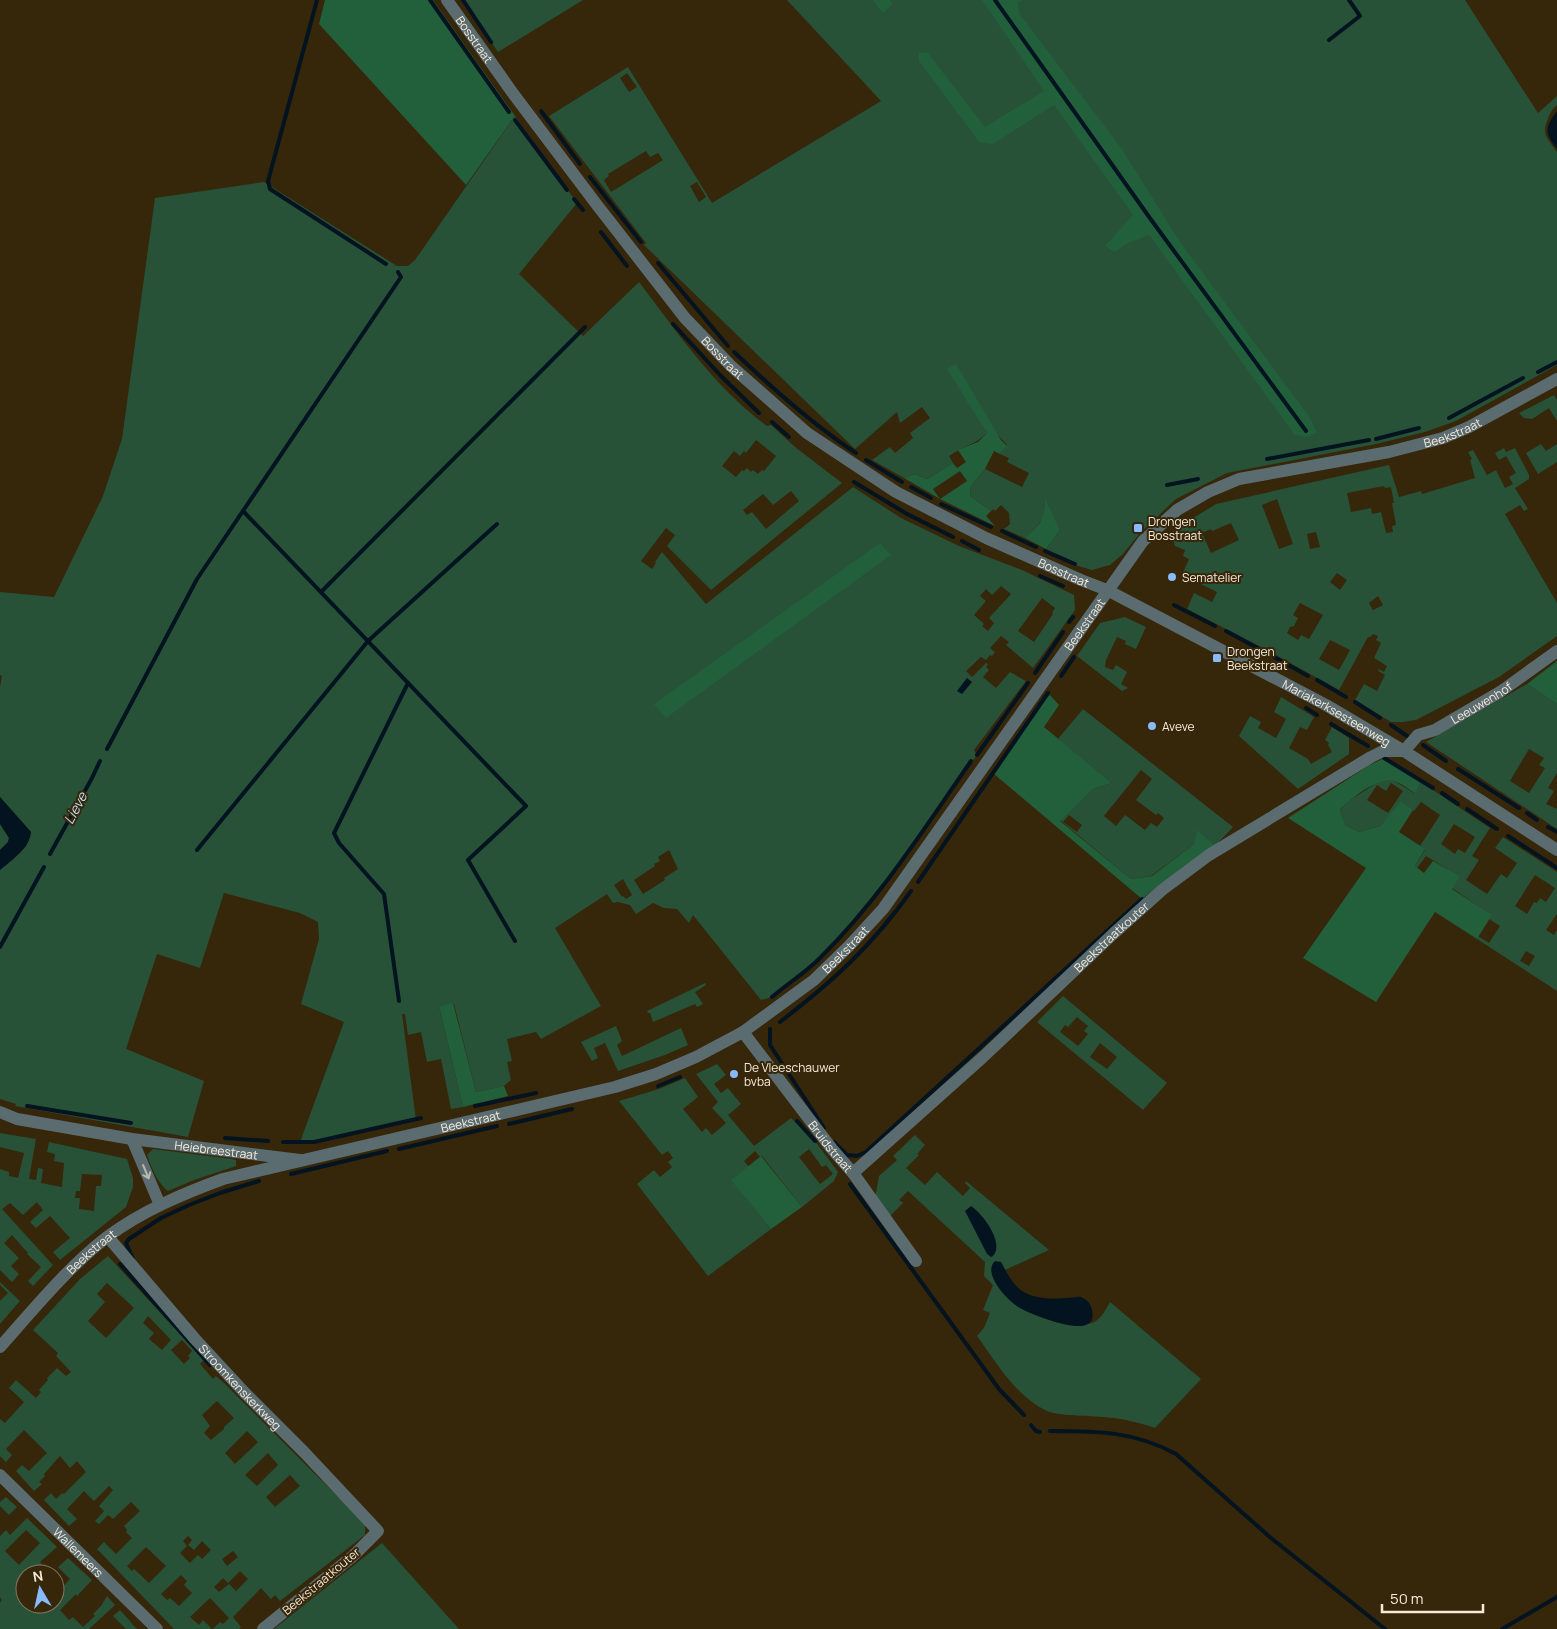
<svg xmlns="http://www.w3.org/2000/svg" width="1557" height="1629" font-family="Manrope,sans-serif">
<rect width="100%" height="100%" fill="#36260a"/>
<!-- green -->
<g fill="#275237" fill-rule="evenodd">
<polygon points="463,0 583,0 498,52"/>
<path d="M787 0H1465L1538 113 1557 96V105C1552 109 1550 113 1548 119 1541 135 1548 139 1557 152V365L1456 421 1425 432 1376 444 1227 473 1176 499 1141 532 1123 554 1110 565 1092 570 1075 565 1046 549 1060 530 1045 500 1044 517 1033 531 1025 538 1004 529 1010 524 1009 513 1001 505 995 511 994 509 991 511 970 496 971 486 985 469 1022 487 1029 473 1007 462 1009 458 1000 454 1007 445 972 406 987 433C975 445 963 446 949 456L953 463 927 479 915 474 904 478 872 460 890 447 895 453 913 438 910 433 930 418 922 407 900 423 897 412 855 449 644 245 646 243 549 116 628 67 712 203 881 101ZM627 73 637 87 629 92 620 78ZM646 151 650 157 658 153 663 160 611 192 604 180 609 176 608 174ZM697 182 706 197 699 202 690 186Z"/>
<path d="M515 116 577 203 519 274 583 336 639 282C677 332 715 388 767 426L771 425 795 447 842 483 711 590 667 546 675 535 666 528 641 561 652 569 656 563 655 562 662 552 706 604 853 487 901 518 959 546 1022 570 1074 595 1075 610 1033 668 1006 645 1009 642 1001 636 990 648 995 652 992 656 990 655 986 660 981 657 966 671 972 677 986 663 988 664 986 667 989 670 983 677 996 688 1010 672 1026 681 974 750 977 755 873 899 843 934 818 960 772 997 761 1000 693 915 689 923 677 909 664 908 653 903 636 914 630 905 618 902 613 903 607 894 555 928 601 1006 541 1039 536 1032 507 1039 512 1061 507 1062 511 1080 504 1086 476 1092 454 1004 439 1006 463 1107 451 1109 441 1059 427 1062 421 1032 408 1035 405 1014H402L416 1120 314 1142H300L344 1022 301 1004 319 939 318 922 300 913 224 893 200 968 157 954 126 1049 204 1081 188 1137 15 1106 16 1104 0 1099V870L26 846 31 832 0 797V687L2 676 0 675V592L54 597 103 496 122 439 155 198 264 182 397 266H408L415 260ZM756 440 776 456 764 471 762 470 758 474 753 470 751 472 747 468 744 471 742 470 736 477 722 466 734 451 740 456 744 451 746 453ZM791 491 799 501 766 529 752 512 747 515 743 510 763 494 773 505ZM1001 586 1011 594 989 618 994 623 988 631 982 626 984 624 974 615 986 601 980 596 986 589 992 595ZM1042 598 1055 608 1052 613 1053 614 1034 642 1018 631ZM669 850 678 869 664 878 665 880 643 894 634 880 655 866 654 864 660 861 658 857ZM623 879 632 895 626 899 623 896 622 897 614 885Z"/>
<polygon points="1554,395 1557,400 1557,421 1549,408 1532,419 1524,418 1519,413"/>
<polygon points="1541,444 1546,451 1557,444 1557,462 1538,474 1526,453"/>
<path d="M1504 448 1506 452 1515 448 1529 475V479L1515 488 1528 509 1524 511 1520 505 1505 514 1557 603V636L1499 677 1416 720 1403 722H1391L1355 700 1364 684 1377 691 1385 675 1378 671 1379 669 1384 672 1387 666 1374 658 1381 643 1376 640 1378 636 1373 634 1370 637H1368L1339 690 1265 649 1187 609 1194 593 1212 602 1217 592 1182 575 1189 559 1183 556 1185 550 1175 546 1171 534 1177 528 1216 504 1389 465 1399 497 1421 491 1422 494 1475 478 1470 460 1472 459 1468 452 1473 450 1487 475 1496 470 1505 488 1513 484 1509 477 1516 473 1506 456 1499 460 1495 453ZM1384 486 1385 488 1391 487 1394 503H1392L1396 525 1392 526 1393 532 1386 533 1381 512 1372 514 1371 508 1351 512 1347 493ZM1277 499 1293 544 1279 549 1262 505ZM1231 523 1239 540 1211 553 1202 533 1211 529 1212 531ZM1316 532 1320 547 1310 549 1307 534ZM1337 573 1347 580 1340 590 1330 582ZM1378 596 1383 605 1373 610 1369 603ZM1300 603 1323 615 1309 639 1301 635 1298 640 1287 633 1290 627 1294 626 1298 618 1293 615ZM1330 640 1350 650 1339 670 1319 659Z"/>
<polygon points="1125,617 1146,627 1136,649 1125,644 1126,641 1117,637 1106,660 1105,667 1113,670 1116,665 1127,672 1121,684 1128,688 1122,691 1077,656 1100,623"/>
<path d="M1527 684 1557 704V773L1548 788 1554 791 1546 804 1557 809V829L1426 742ZM1529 749 1544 758 1539 765 1545 768 1529 793 1510 781Z"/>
<polygon points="1281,697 1314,717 1307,730 1300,727 1289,748 1308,759 1311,764 1332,752 1328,745 1329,743 1325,740 1332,727 1349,738 1349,754 1298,789 1239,736 1250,716 1261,722 1258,728 1276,738 1286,719 1274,712"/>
<path d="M1083 709 1233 827 1215 846 1194 844 1151 876 1131 879 1060 820 1093 789 1112 783 1058 739ZM1141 770 1152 779 1136 800 1156 815 1158 813 1164 818 1157 827 1151 823 1145 830 1125 815 1116 826 1104 816ZM1069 815 1082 825 1077 832 1063 822Z"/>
<path d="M1381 780H1393L1414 793 1421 782 1490 828 1472 856 1479 860 1466 880 1487 894 1501 874 1507 878 1517 863 1495 848 1503 837 1557 872V914L1546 930 1554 935 1557 930V991L1477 939 1478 936 1489 943 1500 926 1489 919 1491 915 1452 888 1459 876 1426 856 1417 868 1415 866 1425 850 1420 846 1440 815 1421 802 1414 811 1401 802 1380 826 1359 832 1345 825 1340 810 1349 801ZM1391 783 1403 791 1388 813 1367 800 1377 785 1386 791ZM1454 824 1475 837 1465 853 1458 849 1455 854 1441 844ZM1535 875 1555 888 1546 902 1540 898 1537 903 1534 902 1527 914 1515 906ZM1526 951 1535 956 1529 966 1520 961Z"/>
<polygon points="0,824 9,838 8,842 0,850"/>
<polygon points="705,983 706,985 695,992 703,1004 697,1007 695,1004 653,1022 650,1013 648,1013 647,1011"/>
<path d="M1063 996 1167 1083 1143 1110 1037 1022ZM1077 1017 1088 1026 1084 1031 1088 1034 1078 1046 1060 1032 1065 1025 1068 1027ZM1100 1043 1117 1057 1107 1069 1090 1057Z"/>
<polygon points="616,1026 622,1041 617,1045 622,1056 681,1028 688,1045 665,1055 618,1071 605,1043 594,1048 598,1058 592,1061 581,1042"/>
<path d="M717 1064 726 1075 714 1084 721 1093 728 1088 741 1104 728 1115 754 1146 791 1118 818 1145 838 1172 834 1181 802 1207 762 1156 760 1157 755 1151 744 1161 749 1167 732 1180 771 1229 708 1276 637 1184 654 1170 660 1177 672 1167 668 1162 673 1158 668 1151 662 1155 619 1101 659 1089 685 1078 698 1097 683 1109 702 1132 706 1128 712 1135 726 1123 712 1108 718 1102 696 1074ZM809 1149 822 1167 826 1165 833 1174 820 1184 799 1157Z"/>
<path d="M0 1133 36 1139 29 1179 36 1180 38 1168 43 1169 41 1183 62 1187 64 1163 54 1161 55 1154 47 1152 49 1142 127 1159 133 1178V1187L126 1207 60 1260 53 1252 70 1238 50 1216 36 1228 30 1222 43 1210 37 1202 23 1215 10 1203 2 1209 53 1265 33 1286 28 1281 41 1267 27 1254 28 1253 12 1235 4 1243 19 1258 11 1266 19 1274 12 1282 0 1270V1169L9 1172V1176L18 1178 24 1153 0 1147ZM82 1174 102 1175 101 1186H96L94 1211 79 1209 80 1198H75L76 1191H80Z"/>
<path d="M915 1135 925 1145 917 1154 919 1155 906 1168 925 1185 937 1172 963 1196 970 1188 965 1183 966 1181 1049 1250 1005 1270 1001 1262 1013 1303C1031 1315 1075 1334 1096 1321 1102 1317 1106 1309 1110 1302L1201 1379 1155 1428C1138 1422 1120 1418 1102 1417 1086 1415 1059 1417 1045 1410 1015 1395 996 1362 977 1336L984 1328 990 1313 983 1310 993 1285 984 1276 985 1262 908 1191 899 1200 903 1203 889 1217 875 1198 879 1176 897 1160 893 1156Z"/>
<path d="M153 1149 232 1159 236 1160V1166L194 1180 168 1191C158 1184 151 1167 147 1155Z"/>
<path d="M108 1256 204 1360 200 1364 213 1379 216 1376 224 1383 365 1524V1535L280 1601 275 1595 271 1599 261 1588 233 1617 241 1627 239 1629H213L220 1622 223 1624 229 1618 210 1598 190 1617 199 1625 203 1620 211 1628 210 1629H174L97 1549 104 1542 116 1554 132 1538 126 1532 127 1530 124 1526 140 1511 131 1502 113 1519 108 1515 99 1524 95 1521 104 1511 99 1506 113 1490 109 1486 94 1501 84 1491 67 1509 77 1519 69 1526 44 1500 51 1493 56 1499 62 1493 64 1494 86 1472 77 1461 70 1468 60 1456 44 1474 45 1476 39 1482 42 1484 34 1491 16 1471 22 1465 29 1471 47 1453 24 1430 6 1449 12 1455 6 1462 0 1456V1419L5 1423 24 1402 9 1388 16 1380 36 1398 41 1392 39 1390 48 1380 47 1378 57 1368 66 1376 71 1372 56 1356 58 1353 33 1330 80 1279ZM107 1283 134 1308 106 1338 88 1321 105 1302 97 1294ZM148 1316 171 1340 162 1350 149 1339 154 1333 143 1323ZM182 1340 192 1351 188 1356 190 1358 184 1364 171 1350ZM217 1401 234 1418 224 1427V1429L211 1440 204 1433 210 1426 202 1415ZM247 1431 258 1442 235 1464 225 1453ZM268 1453 278 1465 257 1486 245 1475ZM290 1475 300 1486 275 1507 266 1497ZM188 1536 192 1540 188 1545 194 1550 202 1541 211 1550 202 1559 198 1555 190 1563 180 1553 187 1546 183 1541ZM146 1547 166 1566 149 1583 134 1569 132 1571 127 1566ZM233 1551 238 1557 227 1566 222 1559ZM240 1571 248 1579 236 1591 229 1584 219 1592 214 1587 223 1578 228 1583ZM181 1575 187 1581 184 1585 192 1593 179 1606 170 1598 167 1600 161 1594Z"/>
<polygon points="0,1282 20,1301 0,1324 0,1301 8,1293 0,1285"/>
<polygon points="6,1497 17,1507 9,1515 0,1506 0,1502"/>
<path d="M27 1518 57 1547 40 1562 46 1569 41 1574H25V1604H55V1595L70 1579 58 1567 68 1558 92 1580 77 1596 76 1594 60 1610 69 1620 73 1617 83 1627 95 1616 93 1614 101 1606 107 1596 115 1605 89 1629H0V1603L2 1600 0 1597V1536L6 1530 10 1535ZM26 1530 40 1543 19 1565 5 1551Z"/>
<polygon points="382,1543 459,1629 274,1629"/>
<polygon points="120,1610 137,1629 126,1629 113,1616"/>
</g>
<!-- forest -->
<g fill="#225f3b" fill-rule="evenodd">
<polygon points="325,0 433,0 515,116 466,185 319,24"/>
<polygon points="872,0 890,0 893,4 883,13"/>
<polygon points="982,0 1023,0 1018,2 1019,13 1122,149 1180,242 1308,415 1317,432 1308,437 1295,435 1149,235 1126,244 1115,252 1105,246 1133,215 1054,105 993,144 979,142 919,61 919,52 928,53 985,127 1044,91"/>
<path d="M956 364 1001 440 1007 446 1000 454 994 451 985 469 971 486 970 496 991 511 986 516 995 526 940 499 904 478 915 474 927 479 953 463 957 468 966 462 958 450 978 442 987 433 947 369ZM960 471 967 481 940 499 933 489Z"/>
<path d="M1045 498 1060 530 1046 549 1025 538C1042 523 1044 520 1045 498Z"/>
<polygon points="880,543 891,555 666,718 654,704"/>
<polygon points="1557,661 1557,704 1527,684"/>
<polygon points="1048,693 1059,705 1044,727 1112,783 1093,789 1060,821 1131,879 1152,876 1194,844 1197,830 1215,846 1159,885 1142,899 994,774"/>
<path d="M1384 758 1421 782 1415 793C1408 789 1401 783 1394 781 1379 776 1350 799 1340 810L1345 825 1359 832 1380 826 1401 801 1413 810 1399 832 1425 849 1415 866 1424 873 1433 861 1460 876 1452 889 1492 915 1477 939 1435 912 1376 1002 1303 958 1366 868 1288 818 1368 766Z"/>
<polygon points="453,1003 476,1092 504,1086 508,1096 463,1107 439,1006"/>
<polygon points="761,1156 802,1207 771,1229 731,1180"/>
</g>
<!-- water -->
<g fill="#031420">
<path d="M1557 111V149C1544 133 1545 127 1557 111Z"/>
<polygon points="967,678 972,682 962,694 957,691"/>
<path d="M0 797 31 832C30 848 12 860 0 870V850L8 842 9 838 0 824Z"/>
<path d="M971 1206C982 1213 1005 1243 993 1256L991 1257 987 1254 965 1211Z"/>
<path d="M995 1261 1001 1262C1007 1273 1013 1286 1024 1292 1035 1299 1054 1299 1066 1298 1071 1298 1077 1296 1081 1297 1091 1301 1094 1311 1092 1320 1089 1324 1085 1326 1079 1326 1066 1327 1022 1312 1013 1303 1003 1295 983 1272 995 1261Z"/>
</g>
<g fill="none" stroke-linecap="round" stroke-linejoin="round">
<!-- stream -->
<g stroke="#031420" stroke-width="4">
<polyline points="317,0 268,181 270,189 386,264"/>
<polyline points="430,0 509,112"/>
<polyline points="463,0 491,42"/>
<polyline points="995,0 1152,221 1306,431"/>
<polyline points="1329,40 1360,16 1349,0"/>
<polyline points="541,111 580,164"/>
<polyline points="515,120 567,190"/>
<polyline points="590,177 641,242"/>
<polyline points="574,199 583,210"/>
<polyline points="601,232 627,266"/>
<polyline points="658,263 728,346"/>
<polyline points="673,324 721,376 759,413"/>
<path d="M734 352C772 388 812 424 856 453"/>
<polyline points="1538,372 1557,362"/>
<polyline points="1449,418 1523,378"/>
<polyline points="772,422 789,437"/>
<polyline points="1376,439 1419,428"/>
<polyline points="1267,459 1369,440"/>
<polyline points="866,460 902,482"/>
<polyline points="854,482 907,514 953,537"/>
<polyline points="1167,485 1198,479"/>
<polyline points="911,487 931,498"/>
<polyline points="941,504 991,527"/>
<polyline points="243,511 526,806 468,860 515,941"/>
<polyline points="1002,531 1036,547"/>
<polyline points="962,541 979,550"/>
<polyline points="1045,551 1075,564"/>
<polyline points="1040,576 1063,586"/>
<polyline points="321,592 585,327"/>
<polyline points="1174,605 1215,626"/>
<polyline points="1069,622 1073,617"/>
<polyline points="1226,631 1263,651"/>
<polyline points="1274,657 1308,676"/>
<polyline points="1035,673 1063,632"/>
<polyline points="1061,676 1074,657"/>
<polyline points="1317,680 1346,697"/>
<polyline points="1355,702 1380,718"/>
<polyline points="1306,708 1317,715"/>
<polyline points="1331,724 1368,746"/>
<polyline points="1391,725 1407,736"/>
<polyline points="1423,745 1446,761"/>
<polyline points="107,749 197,579 401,277 398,272"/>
<polyline points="977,755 1028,683"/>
<polyline points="1384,758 1433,788"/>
<polyline points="1458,769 1519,808"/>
<polyline points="1442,793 1458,804"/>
<polyline points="1467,809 1497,829"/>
<polyline points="1527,813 1537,820"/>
<polyline points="1548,827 1557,832"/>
<polyline points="1508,836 1557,868"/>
<polyline points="197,850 368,641 497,524"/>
<polyline points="50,854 92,778 100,761"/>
<polyline points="918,882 1048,693"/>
<polyline points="0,947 44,867"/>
<path d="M772 997C787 984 805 973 819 959 879 900 924 829 971 761"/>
<polyline points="399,1001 384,894 339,843 334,833 408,683"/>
<path d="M780 1022C833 981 872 946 911 891"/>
<polyline points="770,1029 770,1045 824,1128"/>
<polyline points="658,1086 680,1077"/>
<polyline points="27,1106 131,1123"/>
<polyline points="475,1106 536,1093"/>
<polyline points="797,1121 815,1141"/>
<polyline points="509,1124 572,1109"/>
<polyline points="225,1138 268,1141"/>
<polyline points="283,1142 314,1142 421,1118"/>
<polyline points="834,1142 847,1155 857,1156 866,1152 1142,899"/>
<polyline points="399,1149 497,1126"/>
<polyline points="291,1174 387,1151"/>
<polyline points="850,1184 999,1389 1024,1415"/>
<polyline points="133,1259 126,1243 129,1239 161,1218 189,1205 220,1193 259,1181"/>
<polyline points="120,1264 210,1365"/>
<polyline points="1031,1425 1036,1431 1040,1432"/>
<path d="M1050 1431C1096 1431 1134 1431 1176 1454L1271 1538 1385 1629"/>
<polyline points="1502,1629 1557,1597"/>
</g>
<!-- minor -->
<g stroke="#5b6c70" stroke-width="12">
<path id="s1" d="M743 1032 832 1149 853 1173 916 1261"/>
<path id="s2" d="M0 1112 17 1119 132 1139 300 1160"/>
<polyline points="132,1139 160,1205"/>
<path id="s3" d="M853 1173 983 1057 1113 934 1162 890 1209 855 1371 757 1383 751H1404L1418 735 1435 730 1500 692 1557 651"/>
<path id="s4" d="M108 1237 195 1339 245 1393 304 1452 378 1531 353 1556 263 1629"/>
<path id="s5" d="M0 1475 157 1629"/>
</g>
<!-- tertiary -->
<g stroke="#5b6c70" stroke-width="12">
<path id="s6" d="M447 0 512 92 597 205 685 318 731 366 807 433 896 492 986 538 1081 580 1107 590 1326 705 1404 751 1557 850"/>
<path id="s7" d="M0 1347C32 1311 68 1267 107 1237 142 1211 182 1194 223 1179L615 1087 656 1074 696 1057 743 1032 814 980 849 946 883 909 1143 541 1177 510 1208 492 1239 479 1389 452 1443 438 1469 427 1557 379"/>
</g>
</g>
<!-- one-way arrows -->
<defs><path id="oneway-shaft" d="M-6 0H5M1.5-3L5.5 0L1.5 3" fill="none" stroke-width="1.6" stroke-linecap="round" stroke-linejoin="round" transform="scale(1.25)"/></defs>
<use stroke="#b8b8b0" href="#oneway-shaft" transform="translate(146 1172) rotate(67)"/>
<!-- markers -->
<g fill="#89bafc" stroke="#36260a" stroke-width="2">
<rect x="1133" y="523" width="10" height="10" rx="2.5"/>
<circle cx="1172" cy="577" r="5"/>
<rect x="1212" y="653" width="10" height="10" rx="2.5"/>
<circle cx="1152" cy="726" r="5"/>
<circle cx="734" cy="1074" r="5"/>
</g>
<g text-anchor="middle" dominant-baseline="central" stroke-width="4" stroke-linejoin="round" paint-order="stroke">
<!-- street labels -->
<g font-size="12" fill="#f6ebdb" stroke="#36260a">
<text stroke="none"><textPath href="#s6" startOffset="48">Bosstraat</textPath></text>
<text stroke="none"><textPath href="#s6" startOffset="452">Bosstraat</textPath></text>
<text stroke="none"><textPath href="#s7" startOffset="1798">Beekstraat</textPath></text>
<text stroke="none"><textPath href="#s6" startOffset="858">Bosstraat</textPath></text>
<text stroke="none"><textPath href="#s7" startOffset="1362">Beekstraat</textPath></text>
<text stroke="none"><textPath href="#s3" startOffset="794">Leeuwenhof</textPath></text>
<text stroke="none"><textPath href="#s6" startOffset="1165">Mariakerksesteenweg</textPath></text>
<text stroke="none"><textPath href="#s3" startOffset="350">Beekstraatkouter</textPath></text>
<text stroke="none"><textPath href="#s7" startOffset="958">Beekstraat</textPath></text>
<text stroke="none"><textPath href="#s7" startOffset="538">Beekstraat</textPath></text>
<text stroke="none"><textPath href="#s1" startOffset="144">Bruidstraat</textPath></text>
<text stroke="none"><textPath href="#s2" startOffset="220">Heiebreestraat</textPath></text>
<text stroke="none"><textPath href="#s7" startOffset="132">Beekstraat</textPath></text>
<text stroke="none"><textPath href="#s4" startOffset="200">Stroomkenskerkweg</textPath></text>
<text stroke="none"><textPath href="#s5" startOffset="110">Wallemeers</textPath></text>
<text transform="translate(321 1581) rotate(-40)">Beekstraatkouter</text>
</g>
<!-- poi labels -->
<g font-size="12" fill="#f6ebdb" stroke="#36260a" text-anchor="start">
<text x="1148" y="521">Drongen<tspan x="1148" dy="14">Bosstraat</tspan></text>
<text x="1182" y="577">Sematelier</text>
<text x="1227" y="651">Drongen<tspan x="1227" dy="14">Beekstraat</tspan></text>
<text x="1162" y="726">Aveve</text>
<text x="744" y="1067">De Vleeschauwer<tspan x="744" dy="14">bvba</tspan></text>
</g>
<!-- water labels -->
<g font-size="14" font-style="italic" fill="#bdddf4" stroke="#36260a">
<text transform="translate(75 808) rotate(-62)">Lieve</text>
</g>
</g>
<!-- north arrow -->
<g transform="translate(40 1589) rotate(351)"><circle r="24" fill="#36260a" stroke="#83755e"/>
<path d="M0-4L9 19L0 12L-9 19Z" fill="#89bafc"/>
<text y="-8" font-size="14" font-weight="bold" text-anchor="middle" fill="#f6ebdb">N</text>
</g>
<!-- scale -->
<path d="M1382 1604v8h101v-8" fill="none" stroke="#f6ebdb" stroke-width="2.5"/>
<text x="1390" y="1604" font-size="15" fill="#f6ebdb" stroke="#36260a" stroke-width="4" paint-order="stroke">50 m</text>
</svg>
